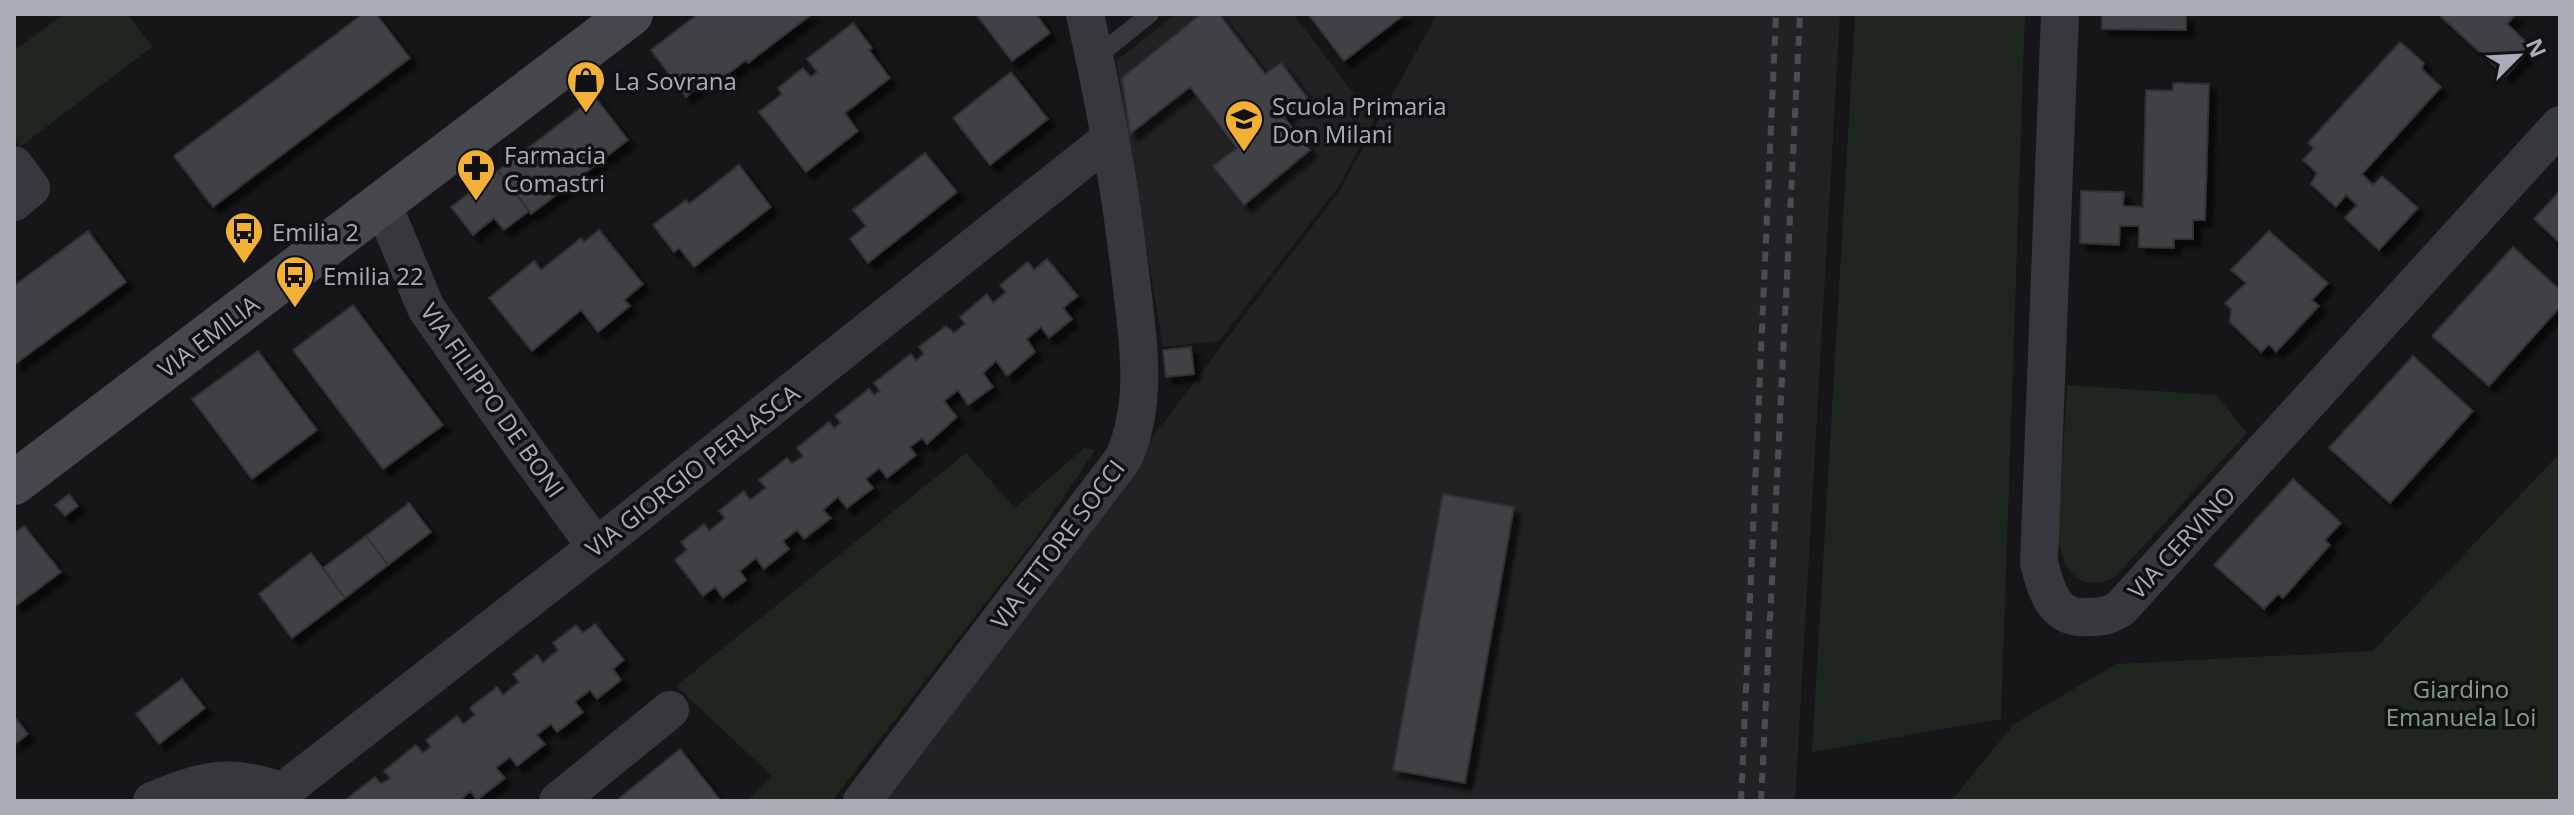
<svg xmlns="http://www.w3.org/2000/svg" width="2574" height="815" font-family="'Open Sans',sans-serif">
<defs>
<filter id="shadow"><feDropShadow dx="7" dy="7" stdDeviation="2" flood-color="#0009"/></filter>
</defs>
<rect width="100%" height="100%" fill="#161618"/>
<!-- built -->
<g fill="#222225">
<polygon points="1176,14 1293,14 1374,120 1338,187 1219,341 1163,347 1116,61"/>
<polygon points="1437,14 1840,14 1795,801 876,801 1340,190"/>
</g>
<!-- green -->
<g fill="#1e261f">
<polygon points="64,14 128,14 152,47 20,147 14,138 14,51"/>
<polygon points="1855,14 2025,14 2001,719 1812,752"/>
<path d="M2067 385 2216 395 2247 433 2115 577C2079 595 2062 570 2058 536Z"/>
<polygon points="1084,448 1095,450 1039,534 832,801 747,801 772,776 676,686 966,453 1015,508"/>
<polygon points="2560,453 2560,801 1951,801 2014,724 2116,664 2373,651"/>
</g>
<!-- building -->
<g fill="#404145" stroke="#303034" stroke-width="2" filter="url(#shadow)">
<polygon points="363,14 376,14 410,58 213,207 174,156"/>
<polygon points="698,14 812,14 748,63 746,60 715,84 710,78 686,97 651,50"/>
<polygon points="976,14 1036,14 1050,33 1012,61"/>
<polygon points="1201,14 1219,14 1265,74 1281,63 1308,99 1284,117 1310,150 1244,205 1213,166 1237,148 1190,87 1130,134 1122,78"/>
<polygon points="1308,14 1405,14 1344,61"/>
<polygon points="2102,14 2186,14 2186,30 2102,29"/>
<polygon points="2438,14 2516,14 2507,24 2532,47 2506,76"/>
<polygon points="853,23 872,48 869,50 890,78 845,113 858,131 806,172 759,112 782,94 778,88 803,68 811,77 817,72 807,59"/>
<polygon points="2400,42 2424,63 2422,69 2441,87 2362,174 2373,185 2382,176 2418,208 2379,250 2345,218 2357,205 2346,195 2336,207 2311,184 2317,173 2303,160 2314,148 2308,143"/>
<polygon points="1011,72 1048,119 990,165 953,118"/>
<polygon points="2173,83 2209,84 2205,220 2193,220 2193,239 2174,239 2174,248 2139,247 2139,226 2120,226 2119,245 2080,243 2081,191 2124,192 2123,206 2143,207 2146,90 2173,91"/>
<polygon points="595,97 628,140 531,214 498,171"/>
<polygon points="925,153 957,192 868,263 850,239 866,226 853,210"/>
<polygon points="739,165 771,207 694,267 679,248 674,252 653,225 686,200 689,204"/>
<polygon points="498,171 529,211 504,230 494,218 473,235 451,207"/>
<polygon points="2560,191 2560,243 2534,219"/>
<polygon points="599,230 643,284 624,300 630,306 598,332 581,310 532,351 489,298 534,261 541,270 581,238 584,242"/>
<polygon points="88,231 126,282 14,365 14,286"/>
<polygon points="2269,231 2328,283 2312,300 2319,306 2276,352 2269,344 2261,352 2230,322 2231,309 2225,303 2246,283 2231,270"/>
<polygon points="2513,247 2560,290 2560,307 2489,386 2432,336"/>
<polygon points="1047,259 1078,296 1063,308 1072,319 1049,338 1041,327 1027,339 1035,352 1007,376 996,361 983,373 993,387 968,405 958,390 944,401 957,417 927,444 922,438 910,447 916,455 887,478 879,468 866,479 873,488 847,508 838,497 823,510 831,518 804,539 797,530 783,541 789,549 764,569 756,558 740,571 746,580 723,598 715,587 703,596 675,560 687,550 681,542 704,524 709,531 725,518 719,511 744,491 750,500 766,488 759,480 787,458 792,464 803,456 797,448 829,422 834,428 841,423 835,416 869,389 874,395 880,391 874,383 911,354 916,361 924,354 919,347 946,326 954,333 965,324 960,317 987,294 993,303 1006,292 1000,285 1028,262 1034,270"/>
<polygon points="353,305 443,425 383,469 293,350"/>
<polygon points="1191,347 1194,374 1166,377 1163,350"/>
<polygon points="258,351 317,430 252,479 192,399"/>
<polygon points="2413,356 2473,411 2390,503 2329,448"/>
<polygon points="2293,479 2341,523 2325,540 2330,545 2283,598 2278,594 2264,609 2214,565"/>
<polygon points="69,494 78,506 65,516 55,505"/>
<polygon points="1443,494 1514,507 1465,783 1393,770"/>
<polygon points="409,503 431,532 388,565 366,536"/>
<polygon points="24,526 61,572 14,607 14,534"/>
<polygon points="366,536 388,565 345,598 323,568"/>
<polygon points="311,553 345,598 292,638 259,594"/>
<polygon points="595,624 624,660 613,669 621,680 597,699 590,690 575,702 583,712 557,732 551,724 537,735 545,744 517,766 510,757 496,768 505,778 477,800 470,791 460,801 344,801 375,777 381,784 390,778 384,771 416,745 423,753 431,747 426,740 457,716 463,724 475,715 470,708 497,687 503,695 519,682 513,674 537,655 543,663 558,650 553,643 576,625 583,633"/>
<polygon points="182,679 205,708 159,744 136,714"/>
<polygon points="14,716 28,734 14,745"/>
<polygon points="680,749 721,801 616,801"/>
</g>
<g fill="none" stroke-linecap="round" stroke-linejoin="round">
<!-- lane -->
<polyline stroke="#37383d" stroke-width="18" points="1095,58 1150,14"/>
<!-- street -->
<g stroke="#37383d" stroke-width="38">
<path d="M2060 14 2039 563C2047 593 2054 620 2090 617 2103 617 2111 615 2121 608L2560 125"/>
<polyline points="14,165 31,188 14,202"/>
<polyline points="382,203 426,308 524,448 596,547"/>
<polyline points="282,792 596,547 1109,139"/>
<path d="M152 801C201 780 231 772 282 792"/>
<polyline points="558,801 670,710"/>
<path d="M862 801 1123 459C1150 401 1137 333 1130 272 1120 186 1104 99 1085 14"/>
</g>
<!-- secondary -->
<polyline stroke="#45474d" stroke-width="44" points="14,483 631,14"/>
<!-- rail -->
<g stroke="#4a4c52" stroke-width="6" stroke-dasharray="10 8" stroke-linecap="butt">
<polyline points="1741,801 1776,14"/>
<polyline points="1761,801 1800,14"/>
</g>
</g>
<!-- icons -->
<defs>
<g id="shop-pin" transform="scale(2)"><path d="M0 17L-7.5 6A9.5 9.5 0 1 1 7.5 6Z" fill="#f2b134" stroke="#111113"/><path d="M-5-2.5h2.3a2.7 3.5 0 0 1 5.4 0H5L5.5 6h-11ZM-1.5-2.5h3a1.5 2.3 0 0 0-3 0Z" fill="#111"/></g>
<g id="school-pin" transform="scale(2)"><path d="M0 17L-7.5 6A9.5 9.5 0 1 1 7.5 6Z" fill="#f2b134" stroke="#111113"/><path d="M0-5L7-2L0 1L-7-2ZM-4 1L0 2.5L4 1V4Q0 6-4 4Z" fill="#111"/></g>
<g id="pharmacy-pin" transform="scale(2)"><path d="M0 17L-7.5 6A9.5 9.5 0 1 1 7.5 6Z" fill="#f2b134" stroke="#111113"/><path d="M-2-6h4v4h4v4h-4v4h-4v-4h-4v-4h4Z" fill="#111"/></g>
<g id="bus-pin" transform="scale(2)"><path d="M0 17L-7.5 6A9.5 9.5 0 1 1 7.5 6Z" fill="#f2b134" stroke="#111113"/><path d="M-5-6H5V4H4V6H2V4H-2V6H-4V4H-5ZM-3.5-4V0h7V-4ZM-3.5 1.2v1.5H-2V1.2ZM2 1.2v1.5H3.5V1.2Z" fill="#111"/></g>
</defs>
<g fill-rule="evenodd">
<use href="#shop-pin" x="586" y="80"/>
<use href="#school-pin" x="1244" y="119"/>
<use href="#pharmacy-pin" x="476" y="168"/>
<use href="#bus-pin" x="244" y="231"/>
<use href="#bus-pin" x="295" y="275"/>
</g>
<g text-anchor="middle" dominant-baseline="central" stroke-width="7" stroke-linejoin="round" paint-order="stroke">
<!-- poi labels -->
<g font-size="24" fill="#a8adb8" stroke="#111113" text-anchor="start">
<text x="614" y="80">La Sovrana</text>
<text x="1272" y="105">Scuola Primaria<tspan x="1272" dy="28">Don Milani</tspan></text>
<text x="504" y="154">Farmacia<tspan x="504" dy="28">Comastri</tspan></text>
<text x="272" y="231">Emilia 2</text>
<text x="323" y="275">Emilia 22</text>
</g>
<!-- street labels -->
<g font-size="24" fill="#a8adb8" stroke="#111113">
<text transform="translate(208 336) rotate(-37)">VIA EMILIA</text>
<text transform="translate(493 400) rotate(55)">VIA FILIPPO DE BONI</text>
<text transform="translate(692 470) rotate(-38)">VIA GIORGIO PERLASCA</text>
<text transform="translate(2181 542) rotate(-47)">VIA CERVINO</text>
<text transform="translate(1057 544) rotate(-53)">VIA ETTORE SOCCI</text>
</g>
<!-- park labels -->
<g font-size="24" fill="#7fa381" stroke="#111113">
<text x="2461" y="688">Giardino<tspan x="2461" dy="28">Emanuela Loi</tspan></text>
</g>
</g>
<!-- border -->
<rect width="2574" height="815" fill="none" stroke="#a8adb8" stroke-width="32"/>
<!-- north arrow -->
<g transform="translate(2518 56) rotate(66)" stroke="#111113" stroke-width="6" paint-order="stroke">
<path d="M0-6L14 30L0 20L-14 30Z" fill="#a8adb8"/>
<text y="-12" font-size="22" font-weight="bold" text-anchor="middle" fill="#a8adb8">N</text>
</g>
</svg>
